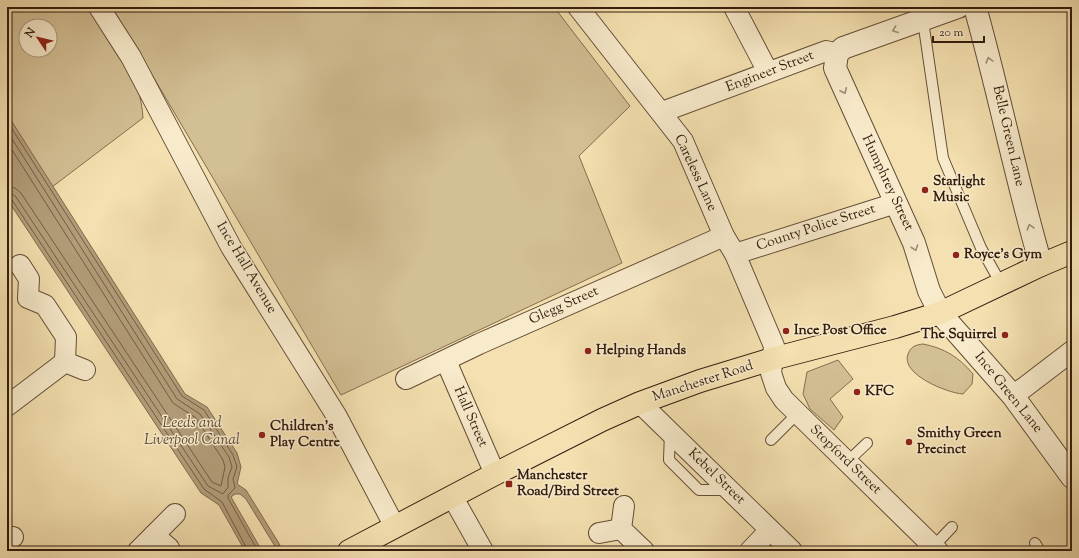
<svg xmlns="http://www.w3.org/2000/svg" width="1079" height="558" font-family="'Sorts Mill Goudy',serif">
<rect width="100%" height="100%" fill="#f4e0b0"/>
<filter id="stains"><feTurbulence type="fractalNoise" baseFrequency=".005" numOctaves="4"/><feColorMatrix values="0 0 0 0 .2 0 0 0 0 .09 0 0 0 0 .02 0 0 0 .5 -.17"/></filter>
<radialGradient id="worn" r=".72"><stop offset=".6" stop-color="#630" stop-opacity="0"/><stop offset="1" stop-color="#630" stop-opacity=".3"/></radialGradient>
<!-- green -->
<g fill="#d3bf94" stroke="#836e50" fill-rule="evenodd">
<path d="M7 7H93C115 41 141 77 143 118L52 187 7 114ZM26 26H50V50H26Z"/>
<polygon points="112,7 554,7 630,106 579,156 622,263 341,395"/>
<path d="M923 344C944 348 959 357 973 374L972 384 963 394C947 393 900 374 908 354 911 346 916 345 923 344Z"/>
<polygon points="838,360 853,379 830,399 843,417 834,430 810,409 803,394 807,372"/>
</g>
<!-- water -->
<polygon fill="#b29d79" stroke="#7f694e" points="7,114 185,394 207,407 237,453 241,467 237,484 246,490 280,545 276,548 246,499 240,494 235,494 231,497 262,551 245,551 219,505 201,493 7,199"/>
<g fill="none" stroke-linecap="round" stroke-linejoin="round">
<!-- shore -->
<g stroke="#725c43" stroke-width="1">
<polyline points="7,121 182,396 204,410 233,455 237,467 233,479 235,488 228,495 228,498 258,551"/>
<polyline points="7,131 177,399 200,414 229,457 232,467 228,478 228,487 223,494 208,486 16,197 12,194 7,193"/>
<polyline points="7,142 173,403 196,418 223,460 225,467 221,486 212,482 21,193 15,188 7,187"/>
<polyline points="7,198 12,200 204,489 222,502 248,551"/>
</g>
<!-- service casing -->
<g stroke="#634d36" stroke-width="12">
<g id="service">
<polyline points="921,7 943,158 981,248 1001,284"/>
<polyline points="670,432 669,460 699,490 727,490"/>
<polyline points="771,440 797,414"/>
<polyline points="847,462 867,443"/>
<polyline points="1035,543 1040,551"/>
<polyline points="934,546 952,527"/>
</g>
</g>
<!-- minor casing -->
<g stroke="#634d36" stroke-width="22">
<g id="minor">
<polyline points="99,7 131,57 231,247 336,415 395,527"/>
<polyline points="578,7 683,141 724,236 735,254 774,346 771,373 776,388 784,400 938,551"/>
<polyline points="734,7 768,72"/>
<polyline points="662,112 826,51 837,54"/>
<polyline points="735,254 896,203"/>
<polyline points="20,265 29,279 28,298 45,305 66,337 65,362"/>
<polyline points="446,361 495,474"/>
<polyline points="406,379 479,344 724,236"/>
<polyline points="1013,396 1072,351"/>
<polyline points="640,403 792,551"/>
<polyline points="7,406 65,362 85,370"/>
<polyline points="452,496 483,551"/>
<polyline points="624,506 621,529 644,551"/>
<polyline points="599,533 621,529"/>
<polyline points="7,541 13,537"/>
<polyline points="169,548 154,535 175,514"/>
<polyline points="138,551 154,535"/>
<polyline points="750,551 770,530"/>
</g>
</g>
<!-- tertiary casing -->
<g stroke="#634d36" stroke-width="24">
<g id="tertiary">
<polyline points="958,7 843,48 837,54 835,68 914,243 929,291 940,313 1013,396 1072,477"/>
<path d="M975 7C999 92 1016 179 1041 265"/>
</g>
</g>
<!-- trunk casing -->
<g stroke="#331c0d" stroke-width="24">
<polyline id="trunk" points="349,551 495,474 602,420 640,403 700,381 772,359 895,327 940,313 1041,265 1072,252"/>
</g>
<!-- service -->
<use href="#service" stroke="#f8ebcc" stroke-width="10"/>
<!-- minor -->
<use href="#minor" stroke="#f8ebcc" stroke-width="20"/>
<!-- tertiary -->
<use href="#tertiary" stroke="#f8ebcc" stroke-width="22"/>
<!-- trunk -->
<use href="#trunk" stroke="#f4e0b0" stroke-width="22"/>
</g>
<!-- one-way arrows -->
<defs><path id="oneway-chevron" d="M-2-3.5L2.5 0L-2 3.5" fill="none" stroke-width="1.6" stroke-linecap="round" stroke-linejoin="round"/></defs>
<g stroke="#9f8e76">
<use href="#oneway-chevron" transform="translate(895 30) rotate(160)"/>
<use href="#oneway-chevron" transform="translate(989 60) rotate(-105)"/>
<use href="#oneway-chevron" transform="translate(844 91) rotate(65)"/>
<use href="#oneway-chevron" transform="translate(1030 227) rotate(-106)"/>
<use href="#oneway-chevron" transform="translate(915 248) rotate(71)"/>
</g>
<!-- markers -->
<g fill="#8f2418" stroke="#f8ebcc" stroke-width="1.5">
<circle cx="925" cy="190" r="4"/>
<circle cx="956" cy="255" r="4"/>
<circle cx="786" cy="331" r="4"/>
<circle cx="1005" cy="335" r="4"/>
<circle cx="588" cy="351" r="4"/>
<circle cx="857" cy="392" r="4"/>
<circle cx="262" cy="435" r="4"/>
<circle cx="909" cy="442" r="4"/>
<rect x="505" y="480" width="8" height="8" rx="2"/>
</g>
<g text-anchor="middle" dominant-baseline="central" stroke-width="3" stroke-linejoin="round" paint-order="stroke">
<!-- street labels -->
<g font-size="14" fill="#331c0d" stroke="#f8ebcc">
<text transform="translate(770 72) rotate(-21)">Engineer Street</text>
<text transform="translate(1008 136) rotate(77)">Belle Green Lane</text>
<text transform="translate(695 173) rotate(65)">Careless Lane</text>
<text transform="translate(887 183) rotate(65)">Humphrey Street</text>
<text transform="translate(816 228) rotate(-18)">County Police Street</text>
<text transform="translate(246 268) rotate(59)">Ince Hall Avenue</text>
<text transform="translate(564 306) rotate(-24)">Glegg Street</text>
<text transform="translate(703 382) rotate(-18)">Manchester Road</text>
<text transform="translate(1008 393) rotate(51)">Ince Green Lane</text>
<text transform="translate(470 417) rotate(66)">Hall Street</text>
<text transform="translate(845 460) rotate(44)">Stopford Street</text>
<text transform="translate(716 477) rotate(44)">Kebel Street</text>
</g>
<!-- poi labels -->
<g font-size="14" font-weight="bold" fill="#331c0d" stroke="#f8ebcc" text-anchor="start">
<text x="933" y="182">Starlight<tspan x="933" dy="16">Music</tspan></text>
<text x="964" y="255">Royce's Gym</text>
<text x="794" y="331">Ince Post Office</text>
<text x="997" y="335" text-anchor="end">The Squirrel</text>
<text x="596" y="351">Helping Hands</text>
<text x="865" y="392">KFC</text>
<text x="270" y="427">Children's<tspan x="270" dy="16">Play Centre</tspan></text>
<text x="917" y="434">Smithy Green<tspan x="917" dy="16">Precinct</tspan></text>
<text x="517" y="476">Manchester<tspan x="517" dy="16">Road/Bird Street</tspan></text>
</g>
<!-- water labels -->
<g font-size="15" font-style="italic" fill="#5f4933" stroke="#f8ebcc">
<text x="192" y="423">Leeds and<tspan x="192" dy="17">Liverpool Canal</tspan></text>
</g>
</g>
<!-- margin -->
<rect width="1079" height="558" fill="none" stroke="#f4e0b0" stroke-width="24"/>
<rect x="8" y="8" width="1063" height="542" fill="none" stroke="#331c0d" stroke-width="2"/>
<rect x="12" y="12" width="1055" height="534" fill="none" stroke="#331c0d"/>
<!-- north arrow -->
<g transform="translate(38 38) rotate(305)"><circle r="19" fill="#f8ebcc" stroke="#a99880"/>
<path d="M0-3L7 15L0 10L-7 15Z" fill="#8f2418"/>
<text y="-6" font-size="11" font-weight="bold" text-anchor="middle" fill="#331c0d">N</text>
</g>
<!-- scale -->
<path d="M933 36v6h51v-6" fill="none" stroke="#331c0d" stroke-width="2"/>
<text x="939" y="36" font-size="12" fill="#331c0d" stroke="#f8ebcc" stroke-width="3" paint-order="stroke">20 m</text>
<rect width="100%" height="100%" filter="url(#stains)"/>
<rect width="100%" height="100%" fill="url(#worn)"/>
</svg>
